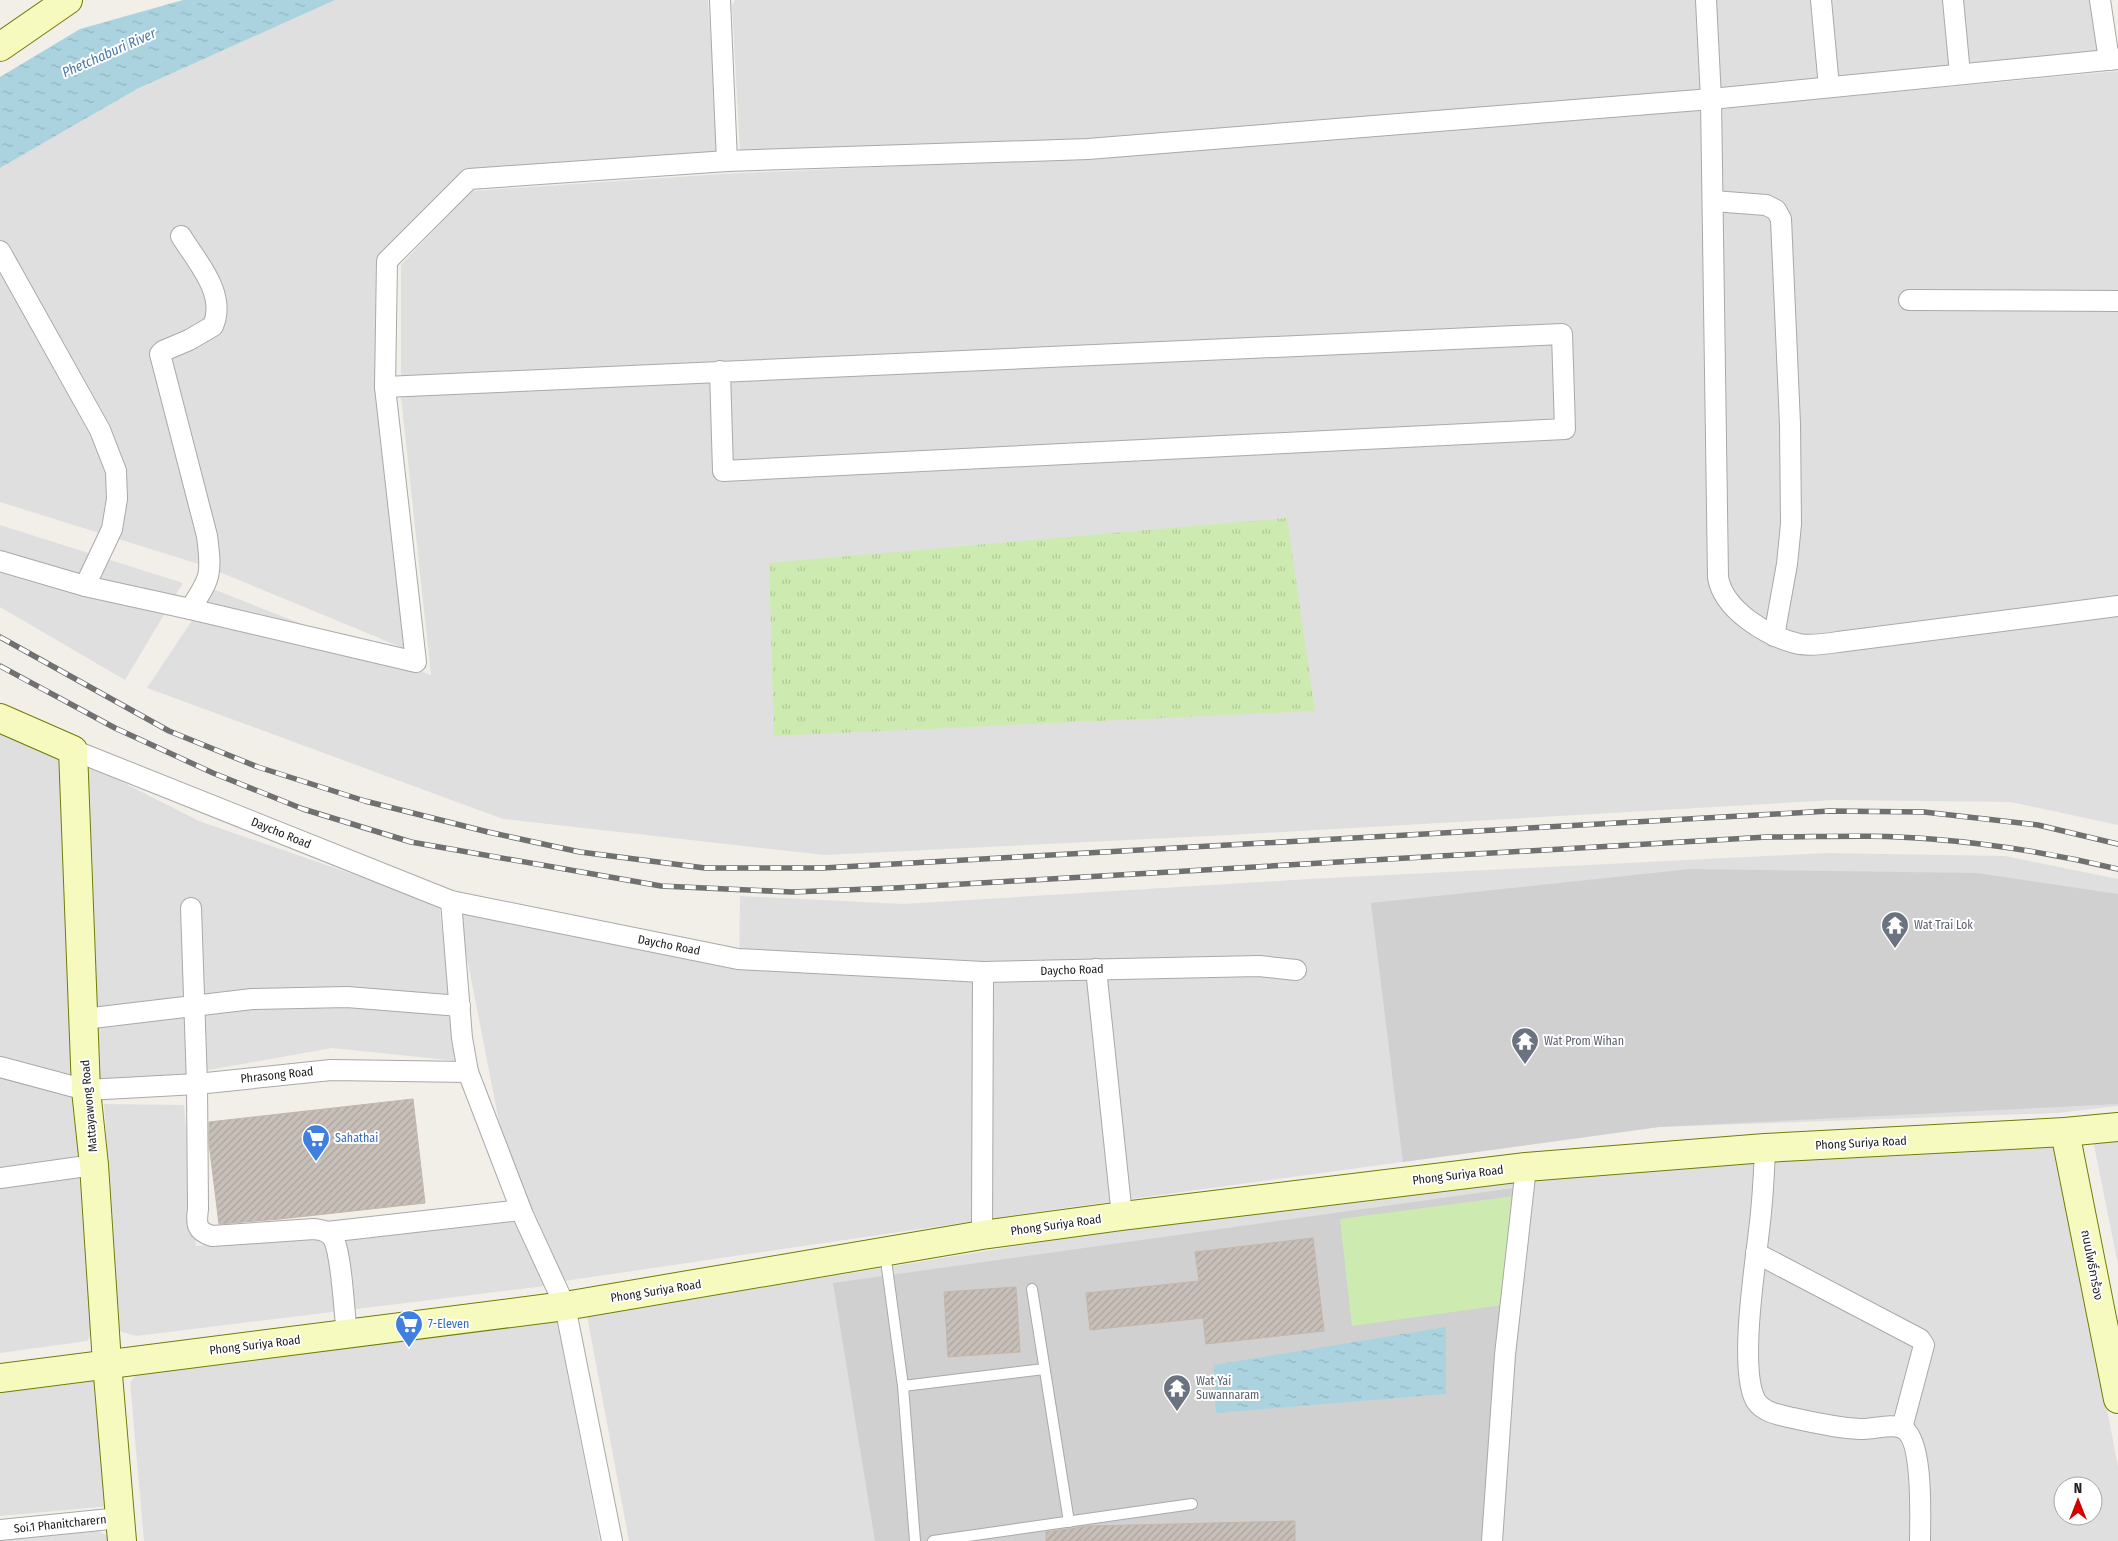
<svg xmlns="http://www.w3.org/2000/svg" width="2118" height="1541" font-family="'Fira Sans Condensed','Noto Sans Thai',sans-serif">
<defs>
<pattern id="grass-tufts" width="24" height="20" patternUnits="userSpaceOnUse" patternTransform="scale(1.25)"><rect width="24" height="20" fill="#cdebb0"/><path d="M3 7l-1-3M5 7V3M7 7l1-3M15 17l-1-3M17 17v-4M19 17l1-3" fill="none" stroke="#b0c997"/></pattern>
<pattern id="water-ripples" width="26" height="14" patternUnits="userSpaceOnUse" patternTransform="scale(1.25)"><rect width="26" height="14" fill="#aad3df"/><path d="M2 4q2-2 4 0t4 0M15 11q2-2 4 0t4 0" fill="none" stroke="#92b5bf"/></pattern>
<pattern id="building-hatch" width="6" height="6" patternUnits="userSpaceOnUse" patternTransform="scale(1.25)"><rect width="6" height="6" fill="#c7bfb8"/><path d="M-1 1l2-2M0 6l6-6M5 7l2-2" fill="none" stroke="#aba49e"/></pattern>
</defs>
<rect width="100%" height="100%" fill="#f2efe9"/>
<!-- residential -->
<g fill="#e0dfdf" fill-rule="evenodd">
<polygon points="335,0 708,0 719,155 467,169 381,258 408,650 205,566 0,502 0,168 137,89"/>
<polygon points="735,0 1699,0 1705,93 1088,140 740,152 732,5"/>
<polygon points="1715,0 2094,0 2102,54 1719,91"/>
<polygon points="2118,71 2118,825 2011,802 1835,800 1231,835 825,855 503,819 147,688 213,589 431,675 401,397 401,265 471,191 721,174 1082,158 1724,108"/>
<polygon points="0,525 183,583 125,680 0,607"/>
<polygon points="0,719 63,755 78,1084 0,1061"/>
<polygon points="81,761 199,821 439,904 458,1061 332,1048 97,1090"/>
<polygon points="1826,853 2005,856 2118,879 2118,1106 2058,1113 1659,1127 1050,1210 564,1281 531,1207 500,1127 458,912 739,970 740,896 903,904 1309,879"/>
<polygon points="0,1078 81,1100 95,1327 87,1341 0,1353"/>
<polygon points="104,1104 184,1105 196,1246 516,1219 545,1286 136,1336 119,1331"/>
<polygon points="2118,1137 2118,1265 2093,1140"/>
<path d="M2056 1142 2118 1467V1541H629L587 1316 1060 1239 1540 1176ZM2063 1486H2093V1516H2063Z"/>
<polygon points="557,1321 600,1541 144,1541 130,1382 141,1370"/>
<polygon points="86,1374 101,1387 111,1506 0,1516 0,1385"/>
<polygon points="99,1531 115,1541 0,1541 0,1540"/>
</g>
<!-- religious -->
<g fill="#d0d0d0">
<polygon points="1690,869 1977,873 2118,894 2118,1104 1659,1127 1403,1162 1371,903"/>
<polygon points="1521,1187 1489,1541 875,1541 833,1283"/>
</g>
<!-- grass -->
<polygon fill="url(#grass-tufts)" points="1287,518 1315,711 774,736 769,563"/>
<!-- garden -->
<polygon fill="#cdebb0" points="1515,1196 1503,1305 1352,1326 1340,1219"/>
<!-- water -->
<g fill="url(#water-ripples)">
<polygon points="183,0 335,0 137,89 0,168 0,77 80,29"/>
<polygon points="1446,1327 1446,1394 1216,1413 1214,1365"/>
</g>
<!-- building -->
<g fill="url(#building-hatch)" stroke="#c4b6ab">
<polygon points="413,1099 425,1203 280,1219 219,1224 209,1143 209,1122"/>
<polygon points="1313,1238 1324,1331 1206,1344 1203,1318 1090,1330 1086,1293 1199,1281 1195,1252"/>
<polygon points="1016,1287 1020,1352 948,1357 944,1292"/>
<polygon points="1295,1521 1295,1541 1046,1541 1046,1532 1089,1526"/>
</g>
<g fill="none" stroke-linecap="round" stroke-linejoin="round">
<!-- lane casing -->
<g stroke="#a9a9a9" stroke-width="12">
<g id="lane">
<polyline points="885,1253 903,1386 915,1541"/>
<polyline points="1032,1289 1069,1522"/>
<polyline points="903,1386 1044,1369"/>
<polyline points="933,1541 1192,1504"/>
</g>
</g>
<!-- street casing -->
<g stroke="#a9a9a9" stroke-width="22">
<g id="street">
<polyline points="720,0 727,161"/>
<path d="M1706 0 1711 99 1718 577C1723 610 1768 637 1799 644 1811 646 1825 644 1838 642L2118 606"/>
<polyline points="1821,0 1829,87"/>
<polyline points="1953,0 1960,74"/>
<polyline points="2100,0 2109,60"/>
<polyline points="1713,201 1766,205 1776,210 1781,219 1790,424 1791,524 1787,564 1774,636"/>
<path d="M181 236C197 262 227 294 213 326L189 340 163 351 160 354 207 536C212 574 211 578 190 609"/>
<polyline points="0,251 100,430 116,471 117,499 112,529 85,586"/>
<polyline points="1909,300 2118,301"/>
<polyline points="385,387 1562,334 1565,429 723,471 720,371"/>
<polyline points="0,561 85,586 190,609 416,662 385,387 387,261 469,179 727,161 1088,149 1711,99 2118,59"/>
<polyline points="73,750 451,901 738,959 983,972 1259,966 1296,970"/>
<polyline points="451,901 462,1038 468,1072 523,1215 565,1306 612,1541"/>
<path d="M191 908 197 1084 198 1209C196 1224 196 1231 212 1236L314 1229C323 1230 330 1232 334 1240 342 1258 344 1312 347 1334"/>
<polyline points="1096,969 1122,1216"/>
<polyline points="84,1019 252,999 347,997 460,1006"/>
<polyline points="0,1067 86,1090 197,1084 331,1070 468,1072"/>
<path d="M1765 1148C1764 1179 1762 1209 1758 1239 1754 1274 1739 1372 1756 1401 1764 1413 1780 1415 1793 1418 1815 1423 1838 1428 1860 1429 1872 1430 1891 1423 1902 1428 1924 1438 1920 1519 1920 1541"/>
<polyline points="0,1178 94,1165"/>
<polyline points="327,1232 521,1210"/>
<polyline points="982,1235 983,972"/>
<polyline points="1756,1253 1920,1339 1924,1345 1902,1428"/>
<polyline points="0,1530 120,1518"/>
<polyline points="1492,1541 1505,1355 1526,1167"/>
</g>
</g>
<!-- secondary casing -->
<g stroke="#707d05" stroke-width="30">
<g id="secondary">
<polyline points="0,47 68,0"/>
<polyline points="0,718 73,750 86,1090 94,1165 107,1363 122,1541"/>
<polyline points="2065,1132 2118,1399"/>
<polyline points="0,1378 565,1306 982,1235 1122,1216 1526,1167 1765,1148 2065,1132 2118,1127"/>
</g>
</g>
<!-- lane -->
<use href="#lane" stroke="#fff" stroke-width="10"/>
<!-- street -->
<use href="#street" stroke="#fff" stroke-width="20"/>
<!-- secondary -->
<use href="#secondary" stroke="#f7fabf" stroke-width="28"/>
<!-- rail casing -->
<g stroke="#707070" stroke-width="5.5">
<g id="rail">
<polyline points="0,637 169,731 258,767 365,801 488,832 580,852 705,868 823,868 1829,811 1924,812 2038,825 2118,844"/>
<path d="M0 666 115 728 213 773 303 809 411 842 661 886 792 892 895 888 1767 837C1821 837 1876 834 1931 839 1994 844 2056 854 2118 869"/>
</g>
</g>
<!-- rail -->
<use href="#rail" stroke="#fff" stroke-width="4" stroke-dasharray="11" stroke-linecap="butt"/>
</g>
<!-- icons -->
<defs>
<g id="temple-pin" transform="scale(1.4375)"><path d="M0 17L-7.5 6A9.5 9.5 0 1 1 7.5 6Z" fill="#6b7280" stroke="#fff"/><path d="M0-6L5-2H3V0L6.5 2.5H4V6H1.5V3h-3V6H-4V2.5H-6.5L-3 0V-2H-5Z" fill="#fff"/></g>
<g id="supermarket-pin" transform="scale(1.4375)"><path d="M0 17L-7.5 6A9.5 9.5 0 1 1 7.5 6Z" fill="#3f7fe0" stroke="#fff"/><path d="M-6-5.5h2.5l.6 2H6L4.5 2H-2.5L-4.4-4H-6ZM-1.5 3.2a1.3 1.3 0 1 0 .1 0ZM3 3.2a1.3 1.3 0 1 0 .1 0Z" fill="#fff"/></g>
</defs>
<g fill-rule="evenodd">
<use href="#temple-pin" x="1895" y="925"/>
<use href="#temple-pin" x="1525" y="1041"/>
<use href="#supermarket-pin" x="316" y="1138"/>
<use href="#supermarket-pin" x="409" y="1324"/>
<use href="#temple-pin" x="1177" y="1388"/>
</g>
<g text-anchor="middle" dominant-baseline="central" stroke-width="4" stroke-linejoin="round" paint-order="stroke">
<!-- street labels -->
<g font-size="12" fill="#222" stroke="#fff">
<text transform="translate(281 833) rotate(22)">Daycho Road</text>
<text transform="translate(669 945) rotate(11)">Daycho Road</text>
<text transform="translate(1072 970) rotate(-2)">Daycho Road</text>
<text transform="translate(277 1075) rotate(-6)">Phrasong Road</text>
<text transform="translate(89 1106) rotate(-95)">Mattayawong Road</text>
<text transform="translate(1861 1143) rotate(-3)">Phong Suriya Road</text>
<text transform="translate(1458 1175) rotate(-7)">Phong Suriya Road</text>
<text transform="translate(1056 1225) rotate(-8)">Phong Suriya Road</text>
<text transform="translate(2092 1265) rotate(79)">ถนนโพธิ์การ้อง</text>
<text transform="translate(656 1291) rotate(-9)">Phong Suriya Road</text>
<text transform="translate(255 1345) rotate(-7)">Phong Suriya Road</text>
<text transform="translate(60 1524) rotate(-6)">Soi.1 Phanitcharern</text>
</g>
<!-- worship labels -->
<g font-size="12" fill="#5b616d" stroke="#fff" text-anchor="start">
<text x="1914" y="925">Wat Trai Lok</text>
<text x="1544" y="1041">Wat Prom Wihan</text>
<text x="1196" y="1381">Wat Yai<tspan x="1196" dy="14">Suwannaram</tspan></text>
</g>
<!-- shop labels -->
<g font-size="12" fill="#366cbe" stroke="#fff" text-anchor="start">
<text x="335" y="1138">Sahathai</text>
<text x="428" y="1324">7-Eleven</text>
</g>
<!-- water labels -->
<g font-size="14" font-style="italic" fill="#4a7aab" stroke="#fff">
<text transform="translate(109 53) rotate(-24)">Phetchaburi River</text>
</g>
</g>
<!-- north arrow -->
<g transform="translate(2078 1501)"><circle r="24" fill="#ffffff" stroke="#a7a7a7"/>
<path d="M0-4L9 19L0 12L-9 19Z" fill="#d40000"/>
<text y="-8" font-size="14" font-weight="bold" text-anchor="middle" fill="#222222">N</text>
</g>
</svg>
